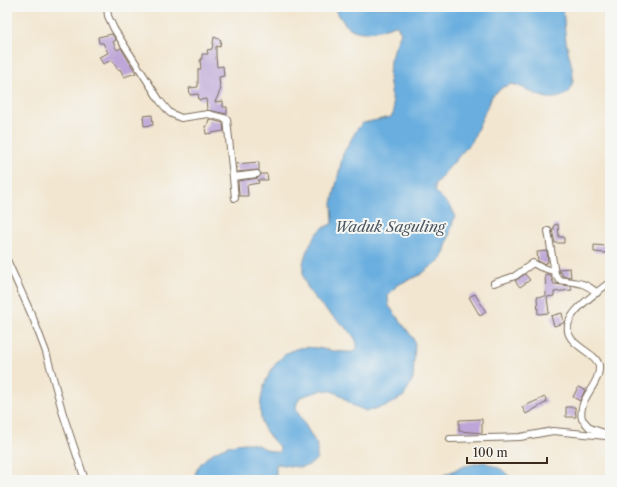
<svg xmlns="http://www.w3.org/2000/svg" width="617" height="487" font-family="'Libre Caslon Text',serif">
<rect width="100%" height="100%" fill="#f6f6f2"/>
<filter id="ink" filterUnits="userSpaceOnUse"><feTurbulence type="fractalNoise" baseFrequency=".025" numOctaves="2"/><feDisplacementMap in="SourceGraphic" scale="8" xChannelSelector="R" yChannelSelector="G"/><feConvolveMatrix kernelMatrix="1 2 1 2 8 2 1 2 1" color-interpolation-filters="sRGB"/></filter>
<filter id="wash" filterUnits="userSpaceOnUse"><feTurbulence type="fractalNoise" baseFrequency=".012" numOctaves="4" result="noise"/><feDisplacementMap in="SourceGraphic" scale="16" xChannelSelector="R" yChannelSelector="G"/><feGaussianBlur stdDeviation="0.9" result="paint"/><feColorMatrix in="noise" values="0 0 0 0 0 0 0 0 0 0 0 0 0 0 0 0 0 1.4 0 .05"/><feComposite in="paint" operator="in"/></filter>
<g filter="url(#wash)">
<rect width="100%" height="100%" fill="#f2e6d0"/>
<!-- water -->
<g fill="#69aedf" stroke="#526c7e">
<path d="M333 7H562C565 17 564 30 566 41 568 58 586 94 555 98 539 100 527 87 512 84L503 87 492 96 472 141 435 184V191L451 207 455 215 445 250 441 259 420 275 397 285 388 296 389 306 413 338 415 344 413 379 404 396 386 406 366 411 352 405 339 394 331 391 323 390 300 397 296 406 297 411 317 445V458C306 473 292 465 276 464V480H194C196 456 228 442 250 443 259 444 272 454 279 452L280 448C274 441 267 435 263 426 254 400 269 355 299 348 315 345 334 353 351 352L355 351C371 328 283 303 307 251 310 243 316 233 323 228 326 226 330 225 333 223L332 203 343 154 357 129 363 123 391 117 394 112 389 77 390 60 401 32 397 26 395 25C380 30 360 38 346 25 341 20 338 12 333 7Z"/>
<polygon points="484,462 501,469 514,480 494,480 486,476 471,477 460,480 432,480 465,466"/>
</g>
<g id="blocks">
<!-- building -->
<g fill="#bea7d8">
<polygon points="112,34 116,40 113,42 117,50 121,48 136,73 124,77 120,69 118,70 112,60 103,64 99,57 108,53 103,43 99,43 98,37"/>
<polygon points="214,37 221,40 220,47 216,46 216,56 217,67 223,66 224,76 219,77 220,88 221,89 215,102 223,101 223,107 227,107 227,114 207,110 206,99 199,100 198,94 190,95 189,88 198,87 198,69 201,69 200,60 202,59 202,54 208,54 207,50 212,49"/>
<polygon points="152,115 153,125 144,126 143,116"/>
<polygon points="209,119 223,123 224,131 206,134 205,126 207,126"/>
<polygon points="259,162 259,170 237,172 236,164"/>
<polygon points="261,174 267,174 268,180 258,180 259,183 247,185 248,196 239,196 238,181 258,178"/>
<polygon points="558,224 559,237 564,237 564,243 555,243 552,230 554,230 554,225"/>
<polygon points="594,245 607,246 606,253 594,252"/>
<polygon points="547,251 548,262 544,264 538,261 537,252"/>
<polygon points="570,268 571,277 562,276 562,273 559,272 559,269"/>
<polygon points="525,274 530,280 520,287 515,281"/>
<polygon points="545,274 550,275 554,284 571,286 572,290 554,292 554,296 547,297 549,313 538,314 537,297 546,296"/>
<polygon points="475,294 486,312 480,316 469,297"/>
<polygon points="562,313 564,323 554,326 551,316"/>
<polygon points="578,387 585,390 580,401 573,397"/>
<polygon points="545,397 547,402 526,414 522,407"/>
<polygon points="566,407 575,407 576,417 566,417"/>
<polygon points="482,419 482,433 459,431 459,420"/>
</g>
</g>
</g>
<g filter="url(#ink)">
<use href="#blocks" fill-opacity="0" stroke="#7b6c5c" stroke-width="1"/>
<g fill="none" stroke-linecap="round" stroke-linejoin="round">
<!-- minor casing -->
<g stroke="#7b6c5c" stroke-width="8">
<g id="minor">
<polyline points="107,7 108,16 114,29 160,101 170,113 181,118 208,114 227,119 235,198"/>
<polyline points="609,7 610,11"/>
<polyline points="233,177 257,174"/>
<polyline points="548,231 555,274"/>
<polyline points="7,260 33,318 46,352 63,414 85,480"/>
<path d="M610 282C592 297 547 323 579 346 586 352 596 356 599 365 601 385 577 398 582 419L590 428 610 435"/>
<path d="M494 283 515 276 533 263 540 267 553 271 559 280C575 283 584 281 597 293"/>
<polyline points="450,439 520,437 553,431 606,436"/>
</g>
</g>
<!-- minor -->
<use href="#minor" stroke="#fff" stroke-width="6"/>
</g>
</g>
<g text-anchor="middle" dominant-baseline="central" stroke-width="4" stroke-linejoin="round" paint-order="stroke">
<!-- water labels -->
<g font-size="15" font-style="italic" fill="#4b5862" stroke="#f6f6f2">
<text x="390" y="226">Waduk Saguling</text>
</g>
</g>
<!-- margin -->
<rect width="617" height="487" fill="none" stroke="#f6f6f2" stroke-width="24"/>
<!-- scale -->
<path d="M467 457v6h80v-6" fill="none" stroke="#3b2a1e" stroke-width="2"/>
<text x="473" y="457" font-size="12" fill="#3b2a1e" stroke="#f6f6f2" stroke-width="3" paint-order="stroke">100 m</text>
</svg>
